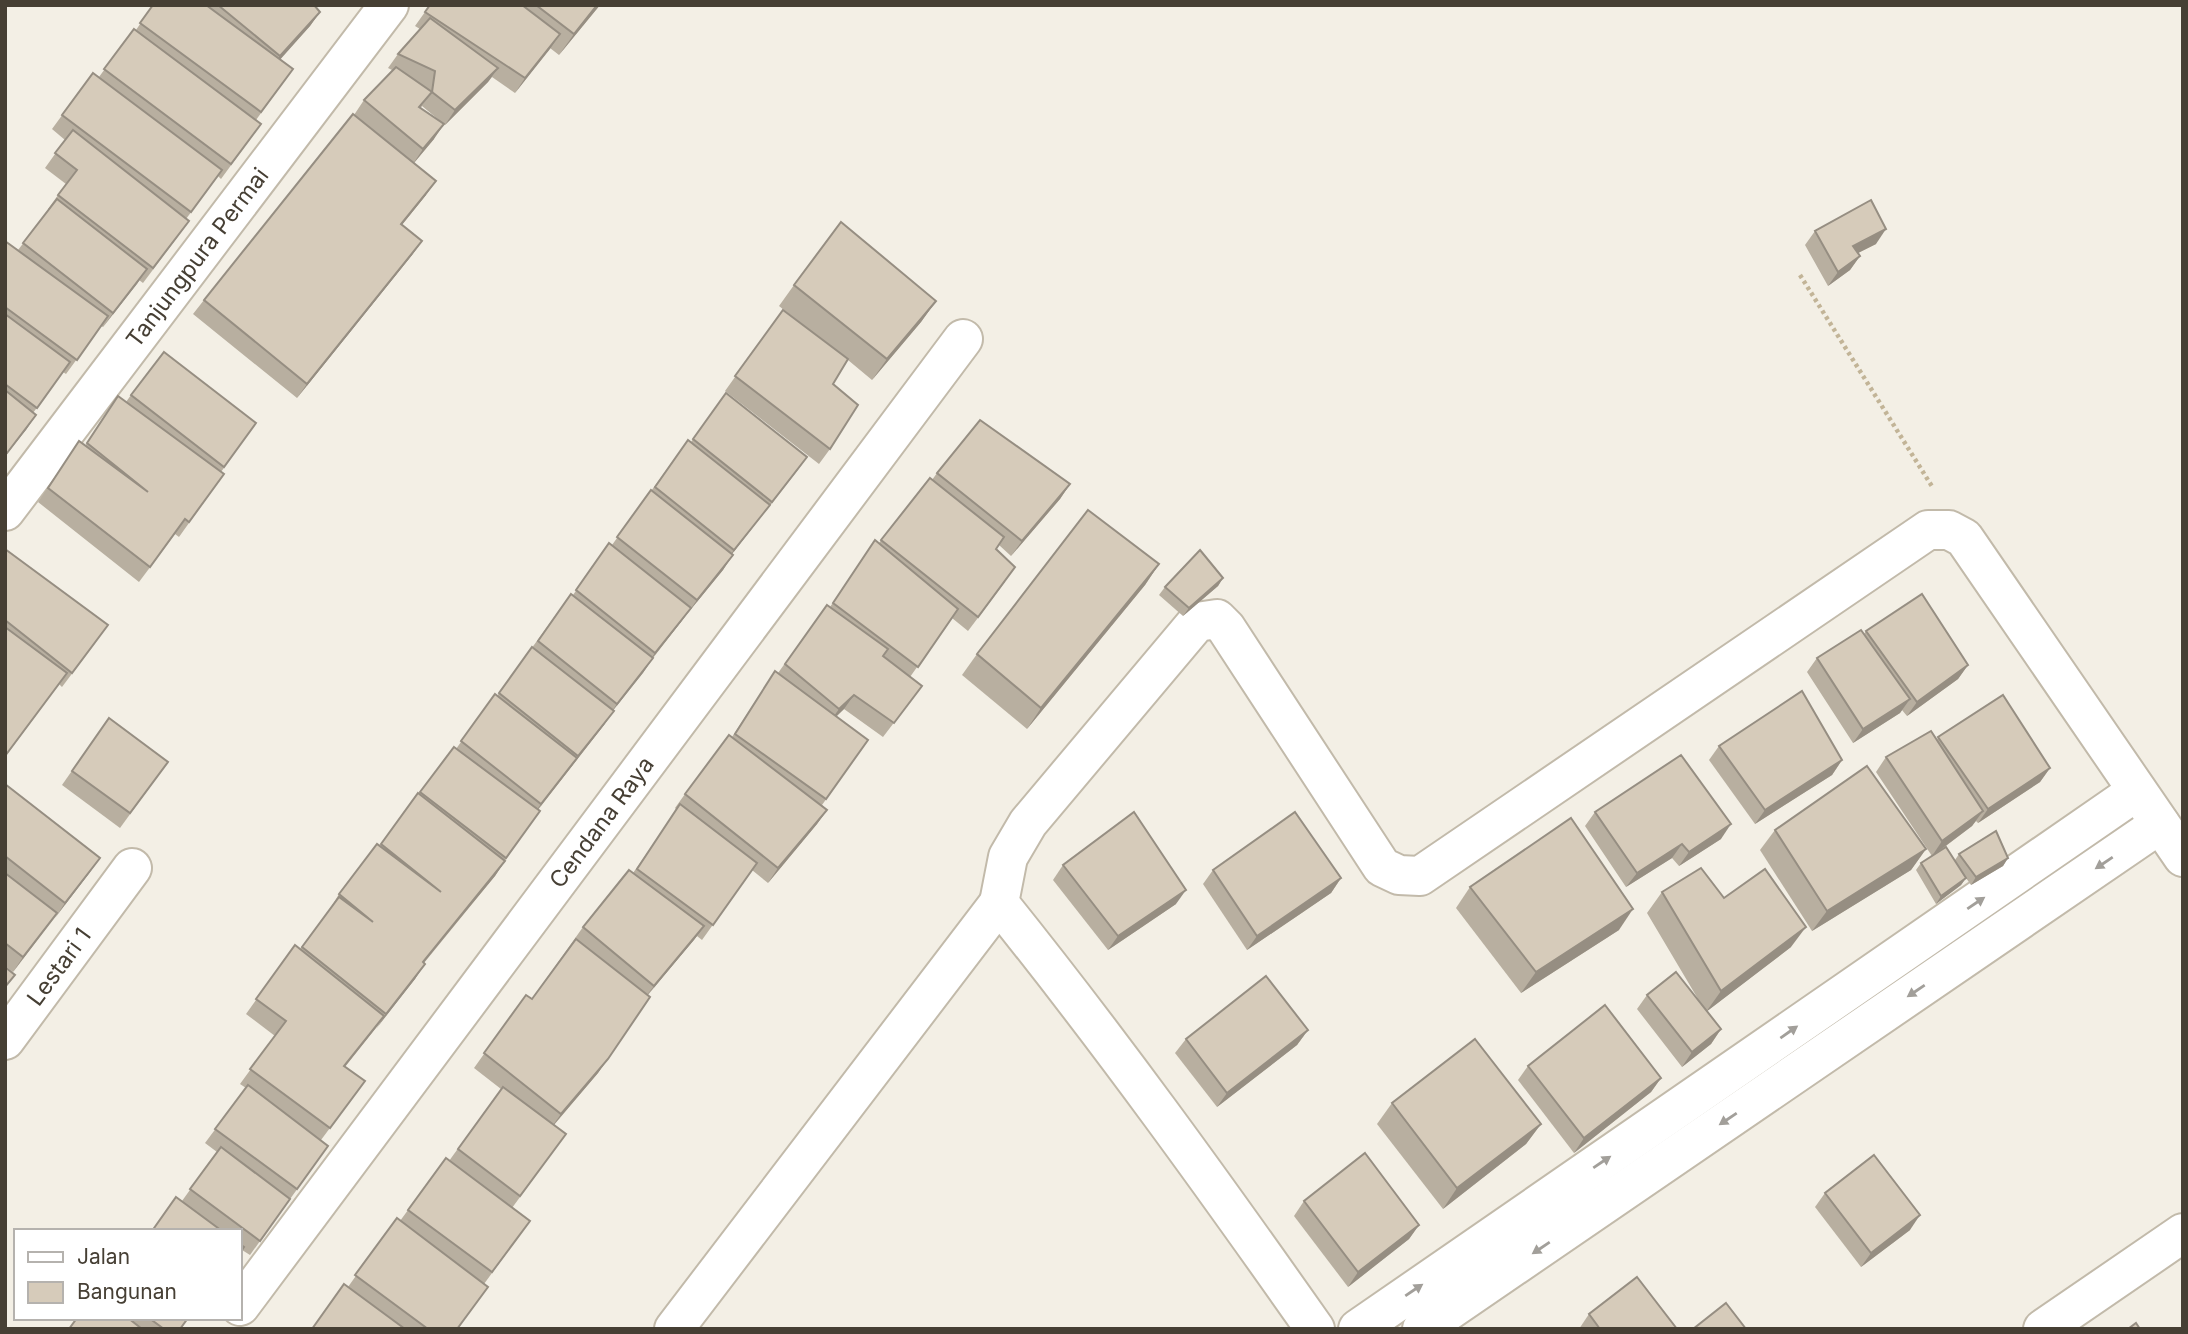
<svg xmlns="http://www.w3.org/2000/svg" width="2188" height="1334" font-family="Inter,sans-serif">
<rect width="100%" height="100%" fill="#f3efe5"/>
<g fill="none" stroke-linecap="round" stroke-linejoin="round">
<!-- minor casing -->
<g stroke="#c2baaa" stroke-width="42">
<g id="minor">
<path id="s1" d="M5 511 389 5"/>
<path id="s2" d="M5 1040 132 868"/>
<path id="s3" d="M240 1306 963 339"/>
<polyline points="674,1329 999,903"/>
<path d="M1315 1329C1213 1184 1110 1041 999 903L1008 857 1028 823 1197 622 1217 619 1226 628 1382 867 1399 875 1420 876 1928 530H1949L1964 538 2183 857"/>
<polyline points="1358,1329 2137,791"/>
<polyline points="1422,1329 2160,824"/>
<polyline points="2043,1329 2183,1233"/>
</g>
</g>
<!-- path -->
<polyline stroke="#c2b497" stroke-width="4.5" stroke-dasharray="3.5 3.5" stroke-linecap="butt" points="1800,275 1933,488"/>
<!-- minor -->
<use href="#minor" stroke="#fff" stroke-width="38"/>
</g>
<!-- wall -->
<g fill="#b8afa0">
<polygon points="153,5 314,5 320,12 310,26 280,59 293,69 256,120 261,124 221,179 218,176 186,219 179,235 143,283 139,280 103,327 101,326 66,374 63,372 33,413 36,415 5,456 5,241 18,250 49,210 48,209 66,184 45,168 65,140 52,129 93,73 99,77 134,29 136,30"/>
<polygon points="430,5 600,5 559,55 550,48 515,93 492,77 488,82 445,125 422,106 421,108 434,139 414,163 426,195 402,225 422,241 412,255 297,398 193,314 204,300 354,115 364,100 392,70 388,68 398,54 420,29 415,26"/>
<polygon points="1815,231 1876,244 1858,253 1860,256 1850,270 1828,286 1805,245"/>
<polygon points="794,285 936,301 921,322 872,380 848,360 833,384 830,449 819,464 725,391 783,310 803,325 779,306"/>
<polygon points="726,393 807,457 732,554 723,570 687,614 613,710 604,725 538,810 495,876 424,963 415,979 345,1067 365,1081 321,1140 328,1146 250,1255 242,1250 240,1254 240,1231 152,1231 182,1201 217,1152 205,1143 246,1088 240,1084 275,1036 246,1014 295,945 300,949 330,909 339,894 380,846 418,793 419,794 454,747 456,749 495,694 497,696 571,594 573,595 609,543 612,545 688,440 691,442"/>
<polygon points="131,395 256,423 221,472 224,474 179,537 175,534 139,582 38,502 69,456 85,446 118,396 126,402"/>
<polygon points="937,473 1070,484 1060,499 1011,556 999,545 996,549 1005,582 968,631 952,618 910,677 922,686 883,737 844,709 836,717 868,740 822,805 827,810 817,824 768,883 752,870 702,940 697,936 648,995 598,1073 554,1125 566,1134 512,1208 530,1221 484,1284 458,1329 312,1329 348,1287 397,1218 400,1221 446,1158 449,1161 501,1089 474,1068 526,995 532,999 583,927 633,873 677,810 675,808 685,794 732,737 775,671 778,673 827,605 830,607 875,540 879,543 930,478 932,480"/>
<polygon points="5,549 98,639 62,687 59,684 5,757"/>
<polygon points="1159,564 1145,585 1027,729 962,675 977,654"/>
<polygon points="1223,578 1218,586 1183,616 1159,595 1165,587"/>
<polygon points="1866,631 1968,665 1958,679 1907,716 1902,710 1900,713 1853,743 1807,672 1817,658 1864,634"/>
<polygon points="109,718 168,762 120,828 62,785"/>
<polygon points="1938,737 2050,768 2040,782 1978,823 1976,821 1972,826 1934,855 1955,860 1959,854 2008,858 2003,866 1971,885 1966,878 1961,885 1936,904 1916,870 1921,863 1932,856 1876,772 1886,757 1937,740"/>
<polygon points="1719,746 1842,760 1832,775 1755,824 1709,760"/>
<polygon points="5,784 90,872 13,972 5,966"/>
<polygon points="1595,812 1721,839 1679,866 1672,858 1626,887 1585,826"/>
<polygon points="1775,830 1926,849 1911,870 1812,931 1760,850"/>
<polygon points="1063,865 1176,904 1108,950 1053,880"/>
<polygon points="1213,870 1341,878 1331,893 1247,950 1203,884"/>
<polygon points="1470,887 1619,930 1521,993 1456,908"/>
<polygon points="1662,892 1724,898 1791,947 1707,1011 1721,1029 1711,1044 1682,1067 1637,1009 1647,995 1701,1004 1647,913"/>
<polygon points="1308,1030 1297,1045 1217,1107 1175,1053 1186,1039"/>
<polygon points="1528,1066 1661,1078 1651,1092 1574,1153 1518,1080"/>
<polygon points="1392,1103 1541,1124 1526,1144 1443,1209 1377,1124"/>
<polygon points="1825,1193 1910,1230 1861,1267 1815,1207"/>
<polygon points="1304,1201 1419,1225 1409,1239 1348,1287 1294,1216"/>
<polygon points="1589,1314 1677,1329 1579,1329"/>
<polygon points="77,1318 188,1318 180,1329 69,1329"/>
</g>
<!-- shaded-wall -->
<g fill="#968e82">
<polygon points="597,5 600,5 559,55 574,34"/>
<polygon points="320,12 310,26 270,71 280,56"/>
<polygon points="560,34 550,49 515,93 525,78"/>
<polygon points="498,68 488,82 445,125 455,110"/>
<polygon points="444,124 434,139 413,164 423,149"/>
<polygon points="436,181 426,195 391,238 401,224"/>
<polygon points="1886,229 1876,244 1842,261 1853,246"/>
<polygon points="422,241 412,255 297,398 307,384"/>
<polygon points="1860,256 1850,270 1828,286 1838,272"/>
<polygon points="147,269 137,284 103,327 113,313"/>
<polygon points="936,301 921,322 872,380 887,359"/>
<polygon points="36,415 26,430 5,456 7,453"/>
<polygon points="807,457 797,471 724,564 734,550"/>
<polygon points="1070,484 1060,499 1011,556 1022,541"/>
<polygon points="733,555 723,570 687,614 697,600"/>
<polygon points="1159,564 1145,585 1027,729 1041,708"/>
<polygon points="1223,578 1218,586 1183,616 1189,608"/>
<polygon points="691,608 681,622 645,667 655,653"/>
<polygon points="653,658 643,673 607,718 617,704"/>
<polygon points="1968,665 1958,679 1907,716 1917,702"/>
<polygon points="854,695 844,709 829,723 839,709"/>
<polygon points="1910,699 1900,713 1853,743 1863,729"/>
<polygon points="614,711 604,725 531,818 541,804"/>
<polygon points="1842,760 1832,775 1755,824 1765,810"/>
<polygon points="2050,768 2040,782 1978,823 1988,809"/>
<polygon points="827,810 817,824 768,883 778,868"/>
<polygon points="1983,811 1972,826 1932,856 1942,841"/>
<polygon points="1731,824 1721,839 1679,866 1689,852"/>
<polygon points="1682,844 1672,858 1626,887 1637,873"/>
<polygon points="1926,849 1911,870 1812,931 1827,911"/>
<polygon points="100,858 90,872 55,918 65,903"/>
<polygon points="2008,858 2003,866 1971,885 1976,877"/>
<polygon points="505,861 495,876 412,976 423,962"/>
<polygon points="1341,878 1331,893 1247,950 1257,936"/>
<polygon points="1966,878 1961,885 1936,904 1941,896"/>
<polygon points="1186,890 1176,904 1108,950 1118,936"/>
<polygon points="1633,909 1619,930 1521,993 1536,972"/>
<polygon points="57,913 46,928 13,972 23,957"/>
<polygon points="704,926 694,940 643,1000 654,986"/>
<polygon points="1806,927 1791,947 1706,1012 1721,991"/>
<polygon points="425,964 415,979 376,1029 386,1014"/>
<polygon points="384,1016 374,1030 334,1080 344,1066"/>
<polygon points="1721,1029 1711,1044 1682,1067 1692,1052"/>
<polygon points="1308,1030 1297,1045 1217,1107 1227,1093"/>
<polygon points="608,1059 598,1073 551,1128 561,1114"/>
<polygon points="1661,1078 1651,1092 1574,1153 1584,1138"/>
<polygon points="1541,1124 1526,1144 1443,1209 1457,1188"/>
<polygon points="1920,1215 1910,1230 1861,1267 1871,1253"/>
<polygon points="1419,1225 1409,1239 1348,1287 1358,1272"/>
</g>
<!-- building -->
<g fill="#d6cbba" stroke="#968e82" stroke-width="2">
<polygon points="153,5 206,5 293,69 261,112 140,23"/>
<polygon points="218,5 314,5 320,12 280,56"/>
<polygon points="430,5 522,5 560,34 525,78 425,12"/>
<polygon points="536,5 597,5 574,34"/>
<polygon points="430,18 498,68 455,110 432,92 435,71 398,54"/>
<polygon points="134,29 261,124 231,164 104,69"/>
<polygon points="396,67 432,92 419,107 444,124 423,149 364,100"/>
<polygon points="93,73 222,170 191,212 62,115"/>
<polygon points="353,114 436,181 401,224 422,241 307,384 204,300"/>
<polygon points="73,130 189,221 153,268 58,195 77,170 55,153"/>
<polygon points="57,199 147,269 113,313 23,243"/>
<polygon points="1871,200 1886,229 1853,246 1860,256 1838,272 1815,231"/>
<polygon points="841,222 936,301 887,359 794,285"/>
<polygon points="5,241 108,316 77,360 5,307"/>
<polygon points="783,310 848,359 833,384 858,405 830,449 735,376"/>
<polygon points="5,314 70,362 37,408 5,384"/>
<polygon points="164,352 256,423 224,467 131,395"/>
<polygon points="5,390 36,415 7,453 5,452"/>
<polygon points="726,393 807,457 772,502 693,439"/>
<polygon points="118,396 224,474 189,522 185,519 150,567 48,488 79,441 148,492 87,443"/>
<polygon points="980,420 1070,484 1022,541 937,473"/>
<polygon points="688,440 770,505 734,550 655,487"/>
<polygon points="930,478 1004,537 996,549 1015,567 978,617 881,540"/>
<polygon points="651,490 733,555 697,600 617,537"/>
<polygon points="1088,510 1159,564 1041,708 977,654"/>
<polygon points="875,540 958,609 918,667 833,603"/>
<polygon points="609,543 691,608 655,653 576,590"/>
<polygon points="5,549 108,625 72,673 5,620"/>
<polygon points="1200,550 1223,578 1189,608 1165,587"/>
<polygon points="571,594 653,658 617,704 538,641"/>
<polygon points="1922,594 1968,665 1917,702 1866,631"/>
<polygon points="827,605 888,649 883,656 922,686 894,723 854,695 839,709 785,664"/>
<polygon points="5,627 67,673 5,756"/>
<polygon points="1861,630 1910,699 1863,729 1817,658"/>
<polygon points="532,647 614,711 578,756 499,693"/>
<polygon points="775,671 868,740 826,799 735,734"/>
<polygon points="1802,691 1842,760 1765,810 1719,746"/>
<polygon points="495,694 577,758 541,804 461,741"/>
<polygon points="2003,695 2050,768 1988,809 1938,737"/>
<polygon points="109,718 168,762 130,813 72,771"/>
<polygon points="1931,731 1983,811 1942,841 1886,757"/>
<polygon points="729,735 827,810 778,868 685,794"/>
<polygon points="454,747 540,811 506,858 420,792"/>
<polygon points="1681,755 1731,824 1689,852 1682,844 1637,873 1595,812"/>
<polygon points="1867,766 1926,849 1827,911 1775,830"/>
<polygon points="5,784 100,858 65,903 5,856"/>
<polygon points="418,793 505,861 423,962 425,964 386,1014 302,947 339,897 373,922 339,894 377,844 441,892 381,844"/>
<polygon points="680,804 757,863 713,925 637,869"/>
<polygon points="1134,812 1186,890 1118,936 1063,865"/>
<polygon points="1295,812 1341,878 1257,936 1213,870"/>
<polygon points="1571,818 1633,909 1536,972 1470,887"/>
<polygon points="1996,831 2008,858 1976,877 1959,854"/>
<polygon points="1946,847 1966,878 1941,896 1921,863"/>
<polygon points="1701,868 1724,898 1765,869 1806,927 1721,991 1662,892"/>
<polygon points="629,870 704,926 654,986 583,927"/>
<polygon points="5,873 57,913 23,957 5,943"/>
<polygon points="576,939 650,997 608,1059 561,1114 484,1053 526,995 532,999"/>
<polygon points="295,945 384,1016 344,1066 365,1081 330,1128 250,1069 286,1021 256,999"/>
<polygon points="5,967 15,975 5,987"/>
<polygon points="1676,972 1721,1029 1692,1052 1647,995"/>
<polygon points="1266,976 1308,1030 1227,1093 1186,1039"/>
<polygon points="1605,1005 1661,1078 1584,1138 1528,1066"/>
<polygon points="1475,1039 1541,1124 1457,1188 1392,1103"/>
<polygon points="248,1085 328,1146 297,1189 215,1129"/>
<polygon points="503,1087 566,1134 520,1196 458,1149"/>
<polygon points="221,1147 290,1199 260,1241 190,1189"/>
<polygon points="1365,1153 1419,1225 1358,1272 1304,1201"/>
<polygon points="1874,1155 1920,1215 1871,1253 1825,1193"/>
<polygon points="446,1158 530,1221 492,1272 408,1210"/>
<polygon points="176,1197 222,1231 152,1231"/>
<polygon points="397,1218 488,1287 457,1329 428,1329 355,1275"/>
<polygon points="240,1244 244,1247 240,1253"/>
<polygon points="1637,1277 1677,1329 1600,1329 1589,1314"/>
<polygon points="344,1284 405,1329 312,1329"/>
<polygon points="1726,1303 1746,1329 1693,1329"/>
<polygon points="77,1318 128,1318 142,1329 69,1329"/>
<polygon points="149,1318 188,1318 180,1329 164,1329"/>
<polygon points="2136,1323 2140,1329 2128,1329"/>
</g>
<!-- one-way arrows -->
<defs><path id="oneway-solid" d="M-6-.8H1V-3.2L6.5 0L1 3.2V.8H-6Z" transform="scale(1.75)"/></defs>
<g fill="#a29f9a">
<use href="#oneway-solid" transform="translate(2104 863) rotate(146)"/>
<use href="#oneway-solid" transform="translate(1976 903) rotate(-34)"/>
<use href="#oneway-solid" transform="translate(1916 991) rotate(146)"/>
<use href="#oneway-solid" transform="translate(1789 1032) rotate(-35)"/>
<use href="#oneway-solid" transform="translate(1728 1119) rotate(146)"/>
<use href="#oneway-solid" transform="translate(1602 1162) rotate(-34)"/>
<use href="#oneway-solid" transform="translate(1541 1248) rotate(146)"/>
<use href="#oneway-solid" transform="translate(1414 1290) rotate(-34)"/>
</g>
<g text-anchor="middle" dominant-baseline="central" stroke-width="6" stroke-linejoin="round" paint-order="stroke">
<!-- street labels -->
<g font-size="23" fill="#463f34" stroke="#fff">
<text stroke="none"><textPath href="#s1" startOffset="318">Tanjungpura Permai</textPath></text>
<text stroke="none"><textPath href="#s3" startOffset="604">Cendana Raya</textPath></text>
<text stroke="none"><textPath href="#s2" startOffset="91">Lestari 1</textPath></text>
</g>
</g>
<!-- border -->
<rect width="2188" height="1334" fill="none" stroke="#463f34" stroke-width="14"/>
<!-- legend -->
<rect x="14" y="1229" width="228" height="91" fill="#ffffff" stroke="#b5b2ae" stroke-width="2"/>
<rect x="28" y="1252" width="35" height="10" fill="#ffffff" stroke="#b5b2ae" stroke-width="2"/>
<text x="77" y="1264" font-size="21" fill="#463f34">Jalan</text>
<rect x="28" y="1282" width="35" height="21" fill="#d6cbba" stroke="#b5b2ae" stroke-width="2"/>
<text x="77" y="1299" font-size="21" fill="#463f34">Bangunan</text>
</svg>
